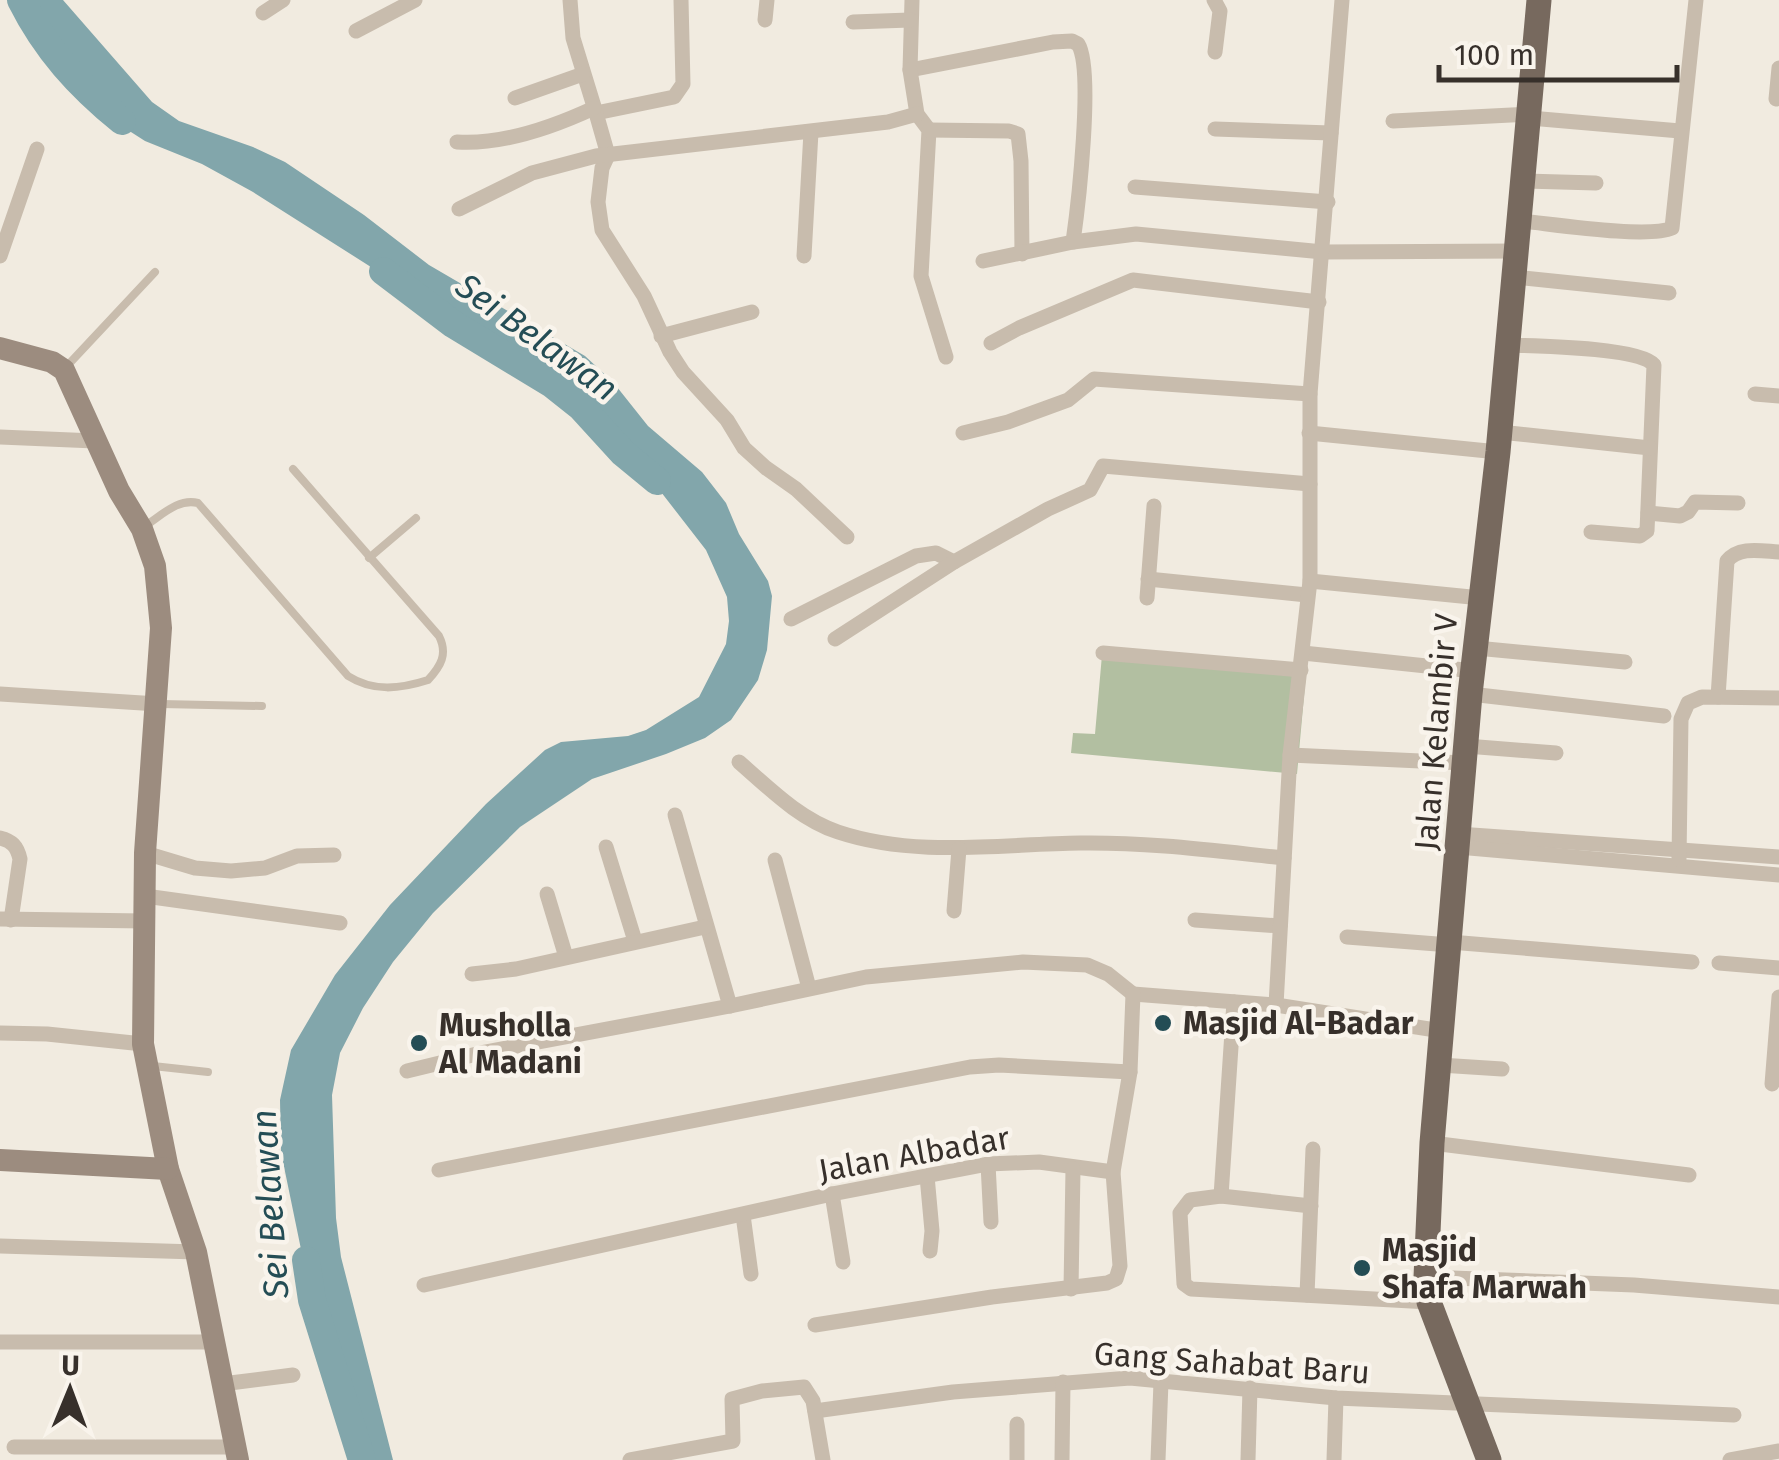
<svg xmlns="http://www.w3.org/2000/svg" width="1779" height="1460" font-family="'Fira Sans',sans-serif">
<rect width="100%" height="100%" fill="#f1ebe0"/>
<!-- green -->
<polygon fill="#b2bfa1" points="1102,655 1306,674 1297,774 1071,753 1073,733 1095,734"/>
<!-- water -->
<polygon fill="#82a6ab" points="10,0 63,0 152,102 179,121 253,147 285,162 364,215 429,265 585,356 613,382 648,426 702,472 726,503 739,534 768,581 772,596 767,650 758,680 731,720 705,738 666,754 592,779 520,827 433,913 393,962 363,1008 340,1053 332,1095 336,1218 341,1257 393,1460 356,1460 338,1381 310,1293 281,1152 280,1100 291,1050 335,975 390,905 486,804 545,750 561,742 628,736 646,730 699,697 726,644 729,621 727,597 706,550 661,492 573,401 492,344 253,192 202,164 145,141 120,125"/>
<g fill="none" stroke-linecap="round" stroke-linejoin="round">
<!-- river -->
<g stroke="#82a6ab" stroke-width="28">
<path d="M21 0C46 50 79 86 122 121"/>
<polyline points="383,271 453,324 552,384 581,407 623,453 657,481"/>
<polyline points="306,1260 312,1300 362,1460"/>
</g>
<!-- lane -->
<g stroke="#c8bcad" stroke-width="8">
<polyline points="67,366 155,272"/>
<path d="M145 526C162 515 178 498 198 503L348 676C373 692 400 689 428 680 441 666 448 654 439 636L293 469"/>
<polyline points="369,558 416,518"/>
<polyline points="161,704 262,706"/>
<polyline points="153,1066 208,1072"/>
</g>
<!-- street -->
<g stroke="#c8bcad" stroke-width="15">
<polyline points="570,0 573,38 596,113 674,97 683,84 681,0"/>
<path d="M912 0 910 70 1053 42 1072 41 1078 44C1094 69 1078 207 1073 242"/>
<polyline points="1214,0 1220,11 1215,52"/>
<polyline points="263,13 283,0"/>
<polyline points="765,20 767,0"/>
<polyline points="853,22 910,20"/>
<polyline points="356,31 415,0"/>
<polyline points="910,70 917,114 929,130 921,276 946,357"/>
<polyline points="515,98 583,74"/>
<polyline points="1776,99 1779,68"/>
<polyline points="596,113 608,155 602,168 598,202 602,230 644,296 670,352 683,372 727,420 744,448 766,468 796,489 847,537"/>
<polyline points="1530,118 1680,131"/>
<polyline points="1393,121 1530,114"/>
<polyline points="1215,129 1331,133"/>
<polyline points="929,130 1009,131 1018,134 1021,161 1022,254"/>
<path d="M457 142C502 145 553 127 594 108"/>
<polyline points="1525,181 1596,183"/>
<polyline points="1135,187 1328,202"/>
<polyline points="459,209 532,173 596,156 888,122 917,114"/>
<path d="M1521 221C1552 224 1648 239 1672 228L1696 0"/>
<polyline points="0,256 37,149"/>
<polyline points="804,256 811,132"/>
<polyline points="983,261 1073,242 1136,234 1323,252 1518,251"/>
<polyline points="1514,277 1669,293"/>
<polyline points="661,336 752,312"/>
<polyline points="991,343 1019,328 1133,280 1319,302"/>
<path d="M1506 345C1533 346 1639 347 1654 365L1647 531 1640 536 1591 532"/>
<polyline points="1755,394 1779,396"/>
<polyline points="1500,432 1650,448"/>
<polyline points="963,433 1008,422 1068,400 1094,379 1310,394"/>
<polyline points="1309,433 1498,452"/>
<polyline points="0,437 95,441"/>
<polyline points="1648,513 1680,516 1688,512 1695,502 1738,503"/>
<polyline points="1148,579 1307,595"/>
<polyline points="1310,581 1481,598"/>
<polyline points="1147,598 1154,506"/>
<polyline points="791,619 916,556 936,553 954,562"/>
<polyline points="835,639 954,562 1048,509 1090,490 1103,466 1310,484"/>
<polyline points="1476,648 1625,662"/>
<polyline points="1103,653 1301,670"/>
<polyline points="1303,653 1474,671"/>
<polyline points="0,694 158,704"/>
<polyline points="1470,694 1664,716"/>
<path d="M1718 697 1727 561C1739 546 1761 551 1779 552"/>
<polyline points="1466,746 1556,753"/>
<polyline points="1290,755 1464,763"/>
<path d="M739 762C769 788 799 819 838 832 916 858 1000 844 1080 843 1148 842 1216 851 1284 858"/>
<polyline points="675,815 730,1006"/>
<polyline points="1458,834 1779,857"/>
<path d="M0 838C12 841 17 846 20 859L11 920"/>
<polyline points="606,847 635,941"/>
<polyline points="1458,847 1779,875"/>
<polyline points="145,853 195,868 231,871 265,868 297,856 334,855"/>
<polyline points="1679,859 1681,719 1688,703 1702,697 1779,698"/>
<polyline points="775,860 809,988"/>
<polyline points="547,894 566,957"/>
<polyline points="145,896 340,923"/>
<polyline points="954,911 959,849"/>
<polyline points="0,919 145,921"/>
<polyline points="1195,920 1280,926"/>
<polyline points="1347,937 1450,945"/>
<polyline points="1450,942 1692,962"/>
<polyline points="1719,963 1779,968"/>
<polyline points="472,974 516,969 705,927"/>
<polyline points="1133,994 1276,1005 1442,1031"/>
<polyline points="1276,1005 1290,755 1310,581 1310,394 1342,0"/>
<polyline points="0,1033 47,1034 143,1044"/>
<polyline points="1440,1065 1502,1069"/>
<polyline points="407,1071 485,1052 730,1006 866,977 1023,962 1087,965 1108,974 1133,994"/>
<polyline points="1772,1084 1779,997"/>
<polyline points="1432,1143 1689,1175"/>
<polyline points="988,1164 991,1222"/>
<polyline points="439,1170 970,1067 999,1065 1130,1072"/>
<polyline points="927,1176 932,1231 930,1251"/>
<polyline points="832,1194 843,1262"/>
<polyline points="1221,1196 1234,1002"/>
<polyline points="1311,1206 1221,1196 1190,1200 1180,1213 1184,1284 1191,1289 1429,1302"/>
<polyline points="743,1215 751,1274"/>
<polyline points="0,1246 196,1252"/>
<polyline points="1426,1277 1634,1285 1779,1297"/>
<polyline points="424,1285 832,1194 988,1164 1039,1162 1113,1172"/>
<polyline points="1071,1289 1073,1169"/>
<polyline points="1307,1295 1313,1149"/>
<polyline points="815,1325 992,1297 1107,1283 1116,1279 1120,1266 1113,1172 1130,1072 1133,994"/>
<polyline points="0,1342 213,1342"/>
<polyline points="222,1384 293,1375"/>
<polyline points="815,1411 953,1392 1130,1378 1336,1398 1734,1415"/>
<polyline points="1017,1424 1017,1460"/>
<polyline points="14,1447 234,1447"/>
<polyline points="630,1460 733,1441 732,1399 762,1391 804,1387 813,1401 823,1460"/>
<polyline points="1062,1460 1063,1382"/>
<polyline points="1158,1460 1161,1382"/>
<polyline points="1248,1460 1250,1388"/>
<polyline points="1334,1460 1336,1398"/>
<polyline points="1730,1460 1779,1451"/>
</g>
<!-- secondary -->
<g stroke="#9c8c7f" stroke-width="22">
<polyline points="0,348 52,362 64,370 119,491 142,529 155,566 161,628 145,853 143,1044 168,1169 196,1252 238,1460"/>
<polyline points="0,1160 168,1169"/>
</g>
<!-- primary -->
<polyline stroke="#77695e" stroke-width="25" points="1489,1460 1429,1302 1426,1277 1432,1143 1470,694 1498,452 1539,0"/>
</g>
<!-- markers -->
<g fill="#244d55" stroke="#f9f4ec" stroke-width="4">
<circle cx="1163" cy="1023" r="10"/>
<circle cx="419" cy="1043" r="10"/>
<circle cx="1362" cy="1268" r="10"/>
</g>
<g text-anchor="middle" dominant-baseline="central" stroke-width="9" stroke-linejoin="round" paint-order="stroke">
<!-- street labels -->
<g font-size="32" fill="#37302b" stroke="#f9f4ec">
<text transform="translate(1436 732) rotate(-85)">Jalan Kelambir V</text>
<text transform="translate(914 1154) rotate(-10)">Jalan Albadar</text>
<text transform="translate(1232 1363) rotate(4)">Gang Sahabat Baru</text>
</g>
<!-- poi labels -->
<g font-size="32" font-weight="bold" fill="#37302b" stroke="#f9f4ec" text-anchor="start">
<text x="1183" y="1023">Masjid Al-Badar</text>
<text x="439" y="1025">Musholla<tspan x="439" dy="37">Al Madani</tspan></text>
<text x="1382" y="1250">Masjid<tspan x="1382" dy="37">Shafa Marwah</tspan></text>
</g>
<!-- water labels -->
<g font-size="35" font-style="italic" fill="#244d55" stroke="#f9f4ec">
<text transform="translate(537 337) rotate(36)">Sei Belawan</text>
<text transform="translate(270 1204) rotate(-94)">Sei Belawan</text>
</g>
</g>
<!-- north arrow -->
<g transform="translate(70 1390) rotate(1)" stroke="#f9f4ec" stroke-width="8" paint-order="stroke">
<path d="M0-8L18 38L0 25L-18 38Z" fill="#37302b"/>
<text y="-15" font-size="28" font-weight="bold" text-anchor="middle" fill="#37302b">U</text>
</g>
<!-- scale -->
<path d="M1439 65v15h238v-15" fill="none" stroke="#37302b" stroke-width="5"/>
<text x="1454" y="65" font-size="30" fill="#37302b" stroke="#f9f4ec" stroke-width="8" paint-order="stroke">100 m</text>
</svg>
